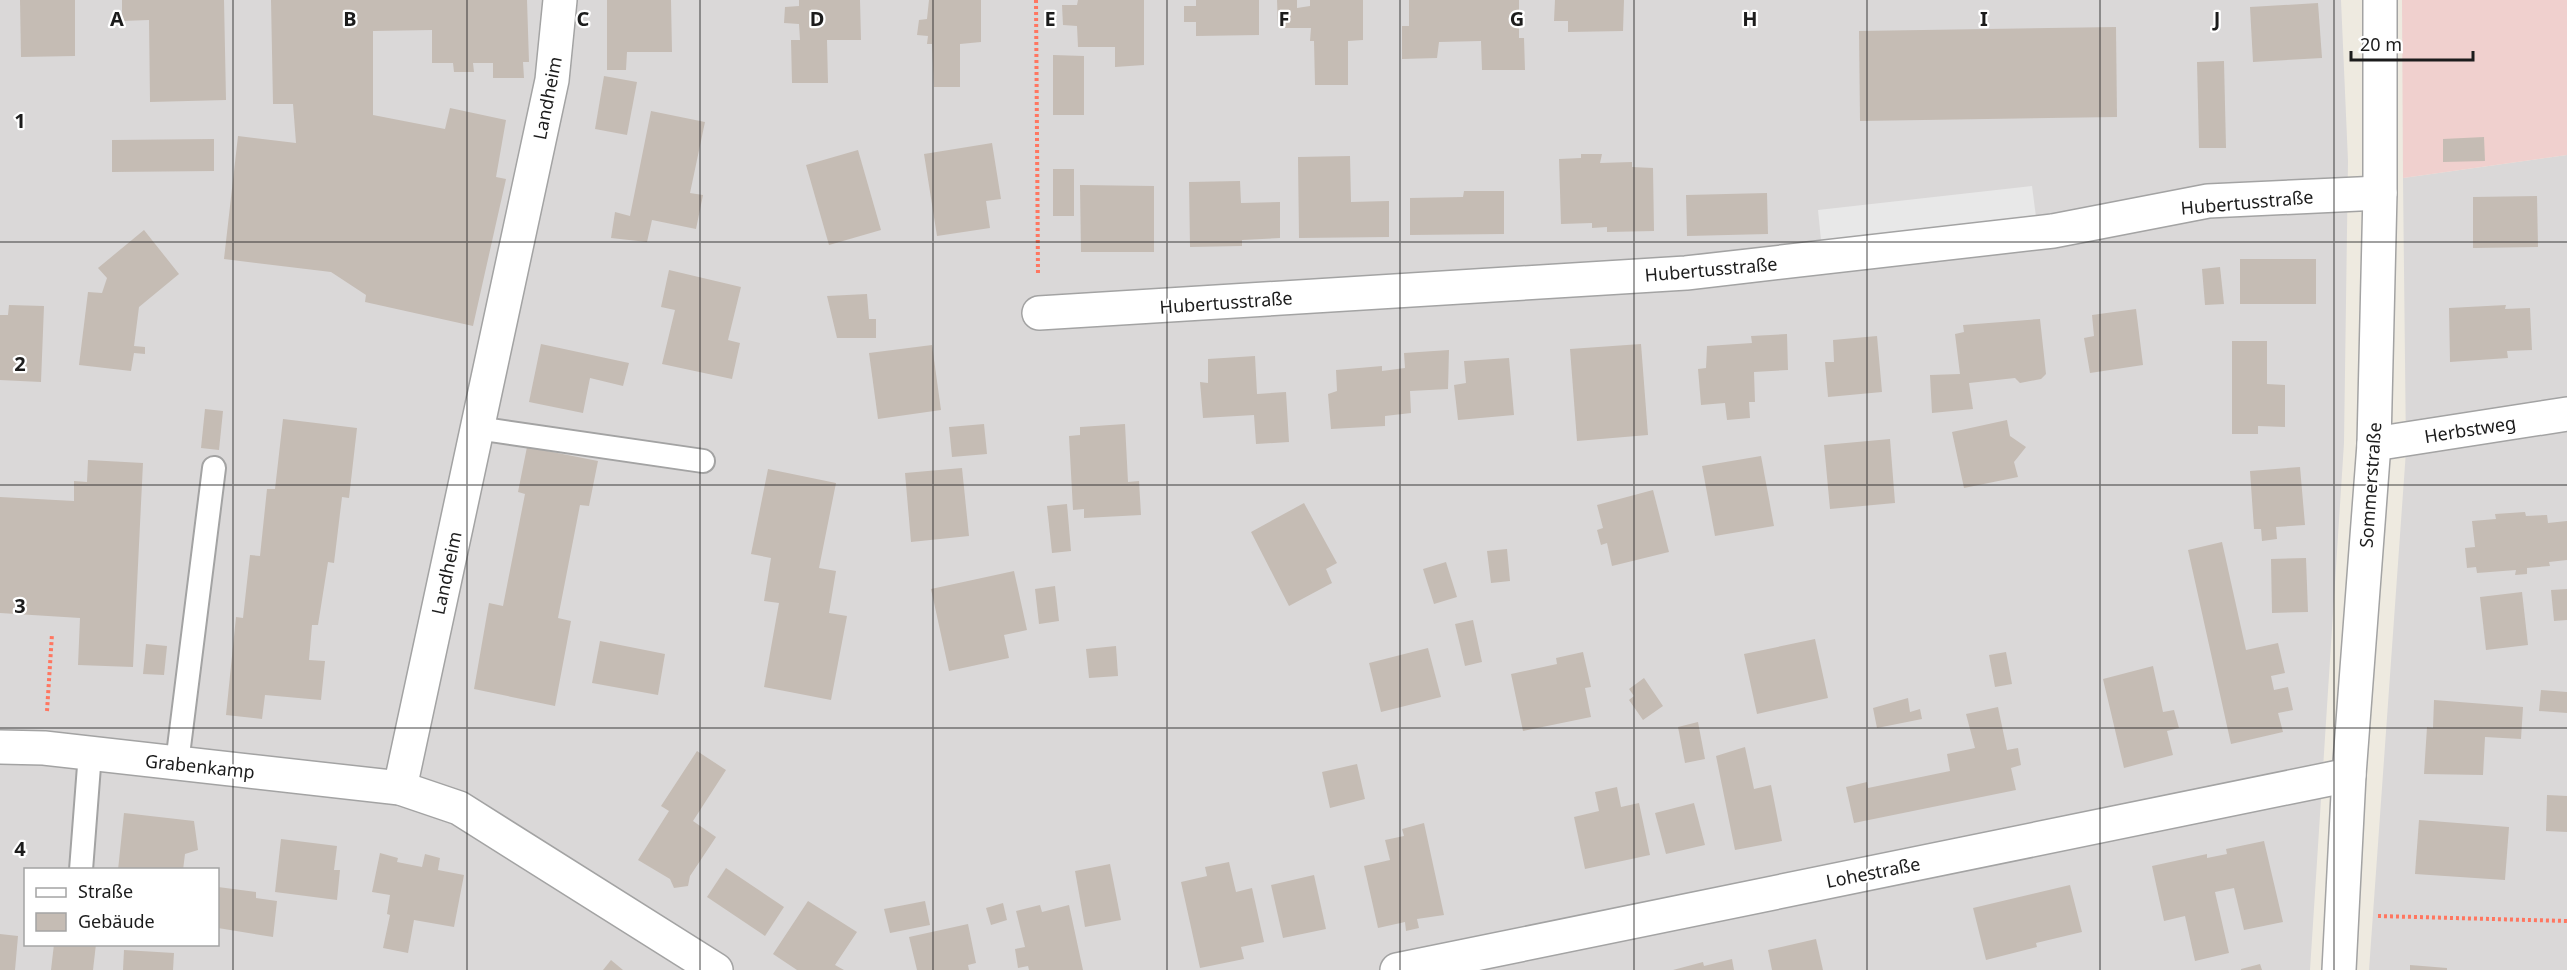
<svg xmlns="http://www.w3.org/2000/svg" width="2567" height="970" font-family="'Noto Sans',sans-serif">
<rect width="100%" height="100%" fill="#eeeae0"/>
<!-- residential -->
<g fill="#dad8d8" fill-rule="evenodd">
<path d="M0 0H2341L2348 161 2344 443 2310 970H0ZM26 870H218V944H26Z"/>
<polygon points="2567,155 2567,970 2369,970 2406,451 2403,178"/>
</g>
<!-- commercial -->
<polygon fill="#f0d0ce" points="2402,0 2567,0 2567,155 2403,178"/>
<!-- parking -->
<polygon fill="#e8e8e8" points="2032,186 2036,217 1821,240 1818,210"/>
<!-- building -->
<g fill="#c5bcb4">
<polygon points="20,0 75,0 75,56 21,57"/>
<polygon points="122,0 224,0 226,100 150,102 149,20 122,21"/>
<polygon points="271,0 527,0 529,62 523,62 524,78 493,78 493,63 473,63 474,72 454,72 453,63 432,63 432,30 373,31 373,115 445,129 450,108 506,120 496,177 506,179 473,326 365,302 366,295 331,272 224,259 238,136 296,143 293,104 273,104"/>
<polygon points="607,0 671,0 672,52 627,52 626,70 607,70"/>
<polygon points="799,0 860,0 861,40 827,40 828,83 792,83 791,40 800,40 799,24 784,23 785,7 799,6"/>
<polygon points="929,0 981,0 981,42 960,44 960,87 934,87 932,44 927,44 928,36 917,35 919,20 927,19"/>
<polygon points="1078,0 1144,0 1144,65 1115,67 1115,47 1078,47 1077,26 1063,25 1062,5 1077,5"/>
<polygon points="1196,0 1259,0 1259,35 1196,36 1196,22 1184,22 1184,6 1196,6"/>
<polygon points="1277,0 1297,0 1297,8 1310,6 1310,0 1363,0 1363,40 1348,41 1348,85 1315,85 1314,41 1310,41 1311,28 1278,28"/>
<polygon points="1409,0 1519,0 1519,38 1524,38 1525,70 1482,70 1481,41 1439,42 1437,58 1402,59 1402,26 1409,26"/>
<polygon points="1555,0 1624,0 1623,31 1568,32 1568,21 1554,21"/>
<polygon points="2318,3 2322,58 2253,62 2250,7"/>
<polygon points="2116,27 2117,117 1860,121 1859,31"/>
<polygon points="1053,55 1084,56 1084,115 1053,115"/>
<polygon points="2224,61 2226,148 2199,148 2197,62"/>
<polygon points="604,76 637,82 627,135 595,129"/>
<polygon points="651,111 705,122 690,193 703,195 696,229 652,220 647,242 611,238 615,212 630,216"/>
<polygon points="2484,137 2485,161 2443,162 2443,139"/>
<polygon points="214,139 214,171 112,172 112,140"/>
<polygon points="992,143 1001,199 986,201 990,228 937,236 924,154"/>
<polygon points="858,150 881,230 829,245 806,165"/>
<polygon points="1581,154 1602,154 1600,163 1632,162 1632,167 1653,168 1654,231 1607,232 1607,227 1592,228 1592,223 1561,224 1559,159 1581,158"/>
<polygon points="1350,156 1351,202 1389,201 1389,237 1299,238 1298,157"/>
<rect x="1053" y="169" width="21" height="47"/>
<polygon points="1240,181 1241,203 1280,202 1280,238 1242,240 1242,246 1190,247 1189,182"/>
<polygon points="1080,185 1154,186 1154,252 1081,252"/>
<polygon points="1464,191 1504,191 1504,234 1410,235 1410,198 1463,197"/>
<polygon points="1767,193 1768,234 1687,236 1686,195"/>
<polygon points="2537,196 2538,247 2473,248 2473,197"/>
<polygon points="144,230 179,274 139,307 134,346 145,347 145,354 134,353 131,371 79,365 88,292 102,293 107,278 98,268"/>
<rect x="2240" y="259" width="76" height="45"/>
<polygon points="2220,267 2224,304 2205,305 2202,269"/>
<polygon points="669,270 741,287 728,340 740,343 732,379 662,364 675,310 661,307"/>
<polygon points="867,294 869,319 876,319 876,338 837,338 827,296"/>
<polygon points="9,305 44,306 41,382 0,380 0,315 8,315"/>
<polygon points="2506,305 2505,309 2530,308 2532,350 2507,351 2508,358 2450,362 2449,308"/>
<polygon points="2136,309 2143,365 2090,373 2084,338 2094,336 2092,315"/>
<polygon points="2040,319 2046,374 2041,379 2020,383 2015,378 1969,383 1973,409 1932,413 1930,375 1960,374 1955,334 1964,332 1963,325"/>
<polygon points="1787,334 1788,370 1754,372 1755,402 1749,402 1750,418 1727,420 1725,403 1701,405 1698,369 1706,368 1707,346 1752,343 1751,336"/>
<polygon points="1877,336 1882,392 1828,397 1825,362 1834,362 1833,340"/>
<polygon points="2232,341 2267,341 2267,384 2285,385 2285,427 2258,426 2258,434 2232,434"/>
<polygon points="541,344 629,363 623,386 590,378 583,413 529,402"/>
<polygon points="1641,344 1648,435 1577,441 1570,349"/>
<polygon points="932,345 941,410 878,419 869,353"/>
<polygon points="1449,350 1448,389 1410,391 1411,413 1385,416 1385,426 1331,429 1328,394 1337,391 1336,370 1382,366 1382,371 1405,368 1404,353"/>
<polygon points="1255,356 1257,394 1286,392 1289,442 1256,444 1254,415 1203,418 1200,382 1208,383 1208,359"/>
<polygon points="1509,358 1514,415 1458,420 1454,385 1466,383 1464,361"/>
<polygon points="205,409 223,411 219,450 201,448"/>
<polygon points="283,419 357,428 349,498 342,497 334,563 328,562 318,625 312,625 309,660 325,661 321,700 265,695 262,719 226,715 236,617 243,618 250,555 260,556 267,489 275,489"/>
<polygon points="2007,420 2010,436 2026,447 2014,462 2018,477 1964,488 1952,432"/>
<polygon points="984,424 987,454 952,457 949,427"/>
<polygon points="1125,424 1128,482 1139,481 1141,515 1084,518 1084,509 1073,510 1069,436 1080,435 1080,427"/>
<polygon points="1890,439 1895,503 1830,509 1824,445"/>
<polygon points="527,447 598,461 589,506 580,505 558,618 571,621 555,706 474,689 489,603 503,606 525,494 518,492"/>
<polygon points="1761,456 1774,526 1715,536 1702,466"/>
<polygon points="88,460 143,463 133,667 78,665 80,618 0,613 0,497 74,501 74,481 87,482"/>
<polygon points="2300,467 2305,525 2276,527 2277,539 2262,541 2261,529 2254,529 2250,471"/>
<polygon points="962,468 969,536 911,542 905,473"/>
<polygon points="768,469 836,483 819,568 836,571 829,613 847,616 831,700 764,687 779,603 764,601 771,558 751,554"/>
<polygon points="1653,490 1669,552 1612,566 1607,543 1601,545 1597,530 1603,528 1597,505"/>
<polygon points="1304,503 1337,563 1326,569 1332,583 1289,606 1251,532"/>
<polygon points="1067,504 1071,551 1052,553 1047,506"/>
<polygon points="2525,512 2526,516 2547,515 2548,523 2567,521 2567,560 2549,562 2550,566 2527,568 2527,574 2515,575 2516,570 2477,573 2476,567 2467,568 2465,548 2475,547 2472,521 2496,519 2495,514"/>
<polygon points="2222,542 2246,650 2278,643 2285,673 2271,676 2274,690 2288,687 2293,710 2278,713 2283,732 2231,744 2188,550"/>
<polygon points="1507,549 1510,581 1491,583 1487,551"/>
<polygon points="2306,558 2308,612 2272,613 2271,559"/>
<polygon points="1446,562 1457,597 1434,604 1423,569"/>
<polygon points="1014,571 1027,630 1004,635 1009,658 949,671 931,589"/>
<polygon points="1055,586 1059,621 1039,624 1035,589"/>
<polygon points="2567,589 2567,620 2554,621 2551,590"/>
<polygon points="2522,592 2528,645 2486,650 2480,597"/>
<polygon points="1473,620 1482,662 1465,666 1455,624"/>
<polygon points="1815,639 1828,698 1757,714 1744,654"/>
<polygon points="600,641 665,654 658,695 592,683"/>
<polygon points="146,644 167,646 164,675 143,674"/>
<polygon points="1116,646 1118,676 1089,678 1086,649"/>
<polygon points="1428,648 1441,697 1381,712 1369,663"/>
<polygon points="1583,652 1591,687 1585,688 1591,717 1523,731 1511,674 1557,664 1556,658"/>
<polygon points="2006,652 2012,684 1995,687 1989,655"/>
<polygon points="2153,666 2163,712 2174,710 2179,728 2167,731 2173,755 2124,768 2103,679"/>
<polygon points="1644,678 1663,706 1643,720 1629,700 1634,696 1629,689"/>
<polygon points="2541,690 2567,692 2567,713 2539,711"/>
<polygon points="1908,698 1910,712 1920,709 1922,719 1877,728 1873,708"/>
<polygon points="2434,700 2523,707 2521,739 2485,737 2483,775 2424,774 2427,727 2433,728"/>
<polygon points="1998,707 2007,750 2018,748 2021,765 2011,768 2016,790 1854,823 1846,787 1867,782 1868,788 1950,771 1947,754 1975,748 1966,714"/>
<polygon points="1698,722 1705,759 1685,763 1678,727"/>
<polygon points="1745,747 1754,789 1771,785 1782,841 1735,850 1716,756"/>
<polygon points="697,751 726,770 693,821 716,837 690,876 688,886 674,888 670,879 638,860 669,811 661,806"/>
<polygon points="1357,764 1365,799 1330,808 1322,772"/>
<polygon points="1617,787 1621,807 1639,803 1650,855 1585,869 1574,817 1599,811 1595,792"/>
<polygon points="2547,795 2567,796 2567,832 2546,831"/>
<polygon points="1694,803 1705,845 1666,854 1655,813"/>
<polygon points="124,813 194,821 198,850 185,854 183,870 118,870"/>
<polygon points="2419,820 2509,827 2505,880 2415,874"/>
<polygon points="1424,823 1444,915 1417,919 1419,928 1406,931 1405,922 1378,928 1364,866 1390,860 1385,840 1404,836 1402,829"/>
<polygon points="281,839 337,846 334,870 340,870 337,900 275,892"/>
<polygon points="2264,841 2283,922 2244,930 2234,888 2215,892 2229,953 2195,961 2185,916 2164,921 2152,866 2207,854 2207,858 2227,854 2226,849"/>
<polygon points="380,853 398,858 397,862 422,867 425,854 440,858 438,870 464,875 454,927 414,920 408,953 383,948 390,915 387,914 390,895 372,892"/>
<polygon points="1229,862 1236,892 1252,888 1264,942 1241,947 1244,959 1200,968 1181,882 1207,876 1205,867"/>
<polygon points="1110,864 1121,920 1085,927 1075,871"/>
<polygon points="726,868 784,907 765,936 707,897"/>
<polygon points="1314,875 1326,929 1283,938 1271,885"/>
<polygon points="2070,885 2082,932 2036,943 2037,947 1986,960 1973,908"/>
<polygon points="218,887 256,892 256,898 277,901 273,937 218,928"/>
<polygon points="808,901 857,932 835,965 844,970 797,970 773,954"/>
<polygon points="925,901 930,925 890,933 884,909"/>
<polygon points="1003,903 1007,920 991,925 986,908"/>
<polygon points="1040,905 1042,912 1069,905 1083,970 1029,970 1028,966 1018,968 1015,949 1025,947 1016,911"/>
<polygon points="968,924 976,963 968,965 969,970 917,970 909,937"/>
<polygon points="0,934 18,936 15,970 0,970"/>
<polygon points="1816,939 1823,970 1772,970 1768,950"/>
<polygon points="54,944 96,944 93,970 51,970"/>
<polygon points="124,950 174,953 173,970 123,970"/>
<polygon points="1732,959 1734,970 1673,970 1703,962 1704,966"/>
<polygon points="611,960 623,970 603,970"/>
<polygon points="2260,964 2262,970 2241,970 2241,969"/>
<polygon points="2410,965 2447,968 2447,970 2410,970"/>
</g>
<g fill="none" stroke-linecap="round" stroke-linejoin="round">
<!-- lane casing -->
<g stroke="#a3a3a3" stroke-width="26">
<g id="lane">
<polyline points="477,428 703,461"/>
<polyline points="177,763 214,468"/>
<polyline points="81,870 90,753"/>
</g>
</g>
<!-- street casing -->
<g stroke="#a3a3a3" stroke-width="36">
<g id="street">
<polyline points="1039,313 1686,273 2053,231 2208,201 2380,193"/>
<polyline points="2374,444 2567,414"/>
<polyline points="0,747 44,748 400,788 459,808 716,970"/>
<polyline points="400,788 552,80 560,0"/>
<polyline points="1397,970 2349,775"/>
<polyline points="2339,970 2349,775 2374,444 2380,193 2380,0"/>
</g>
</g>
<!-- path -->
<g stroke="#ff7660" stroke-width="4" stroke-dasharray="3 3" stroke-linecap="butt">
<polyline points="1036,0 1038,275"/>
<polyline points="47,711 52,634"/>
<polyline points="2378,916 2567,921"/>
</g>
<!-- lane -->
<use href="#lane" stroke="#fff" stroke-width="22"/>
<!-- street -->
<use href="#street" stroke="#fff" stroke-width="33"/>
</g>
<!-- grid -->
<path fill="none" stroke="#1c1c1c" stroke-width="1.5" stroke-opacity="0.55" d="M233 0V970M467 0V970M700 0V970M933 0V970M1167 0V970M1400 0V970M1634 0V970M1867 0V970M2100 0V970M2334 0V970M0 242H2567M0 485H2567M0 728H2567"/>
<g text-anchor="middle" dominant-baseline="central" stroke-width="4.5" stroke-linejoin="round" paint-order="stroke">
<!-- street labels -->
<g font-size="18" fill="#1c1c1c" stroke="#fff">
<text transform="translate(547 98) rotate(-79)">Landheim</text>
<text transform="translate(2247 202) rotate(-5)">Hubertusstraße</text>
<text transform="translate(1711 269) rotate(-5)">Hubertusstraße</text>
<text transform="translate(1226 302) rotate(-4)">Hubertusstraße</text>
<text transform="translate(2470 429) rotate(-9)">Herbstweg</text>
<text transform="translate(2370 485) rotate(-86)">Sommerstraße</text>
<text transform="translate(446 573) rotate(-78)">Landheim</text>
<text transform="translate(200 766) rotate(6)">Grabenkamp</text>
<text transform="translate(1873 872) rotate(-11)">Lohestraße</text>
</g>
</g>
<g font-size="20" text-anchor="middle" font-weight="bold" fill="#1c1c1c" stroke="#fff" stroke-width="4.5" stroke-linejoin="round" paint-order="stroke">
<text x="117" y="26">A</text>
<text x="350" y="26">B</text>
<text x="583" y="26">C</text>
<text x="817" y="26">D</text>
<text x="1050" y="26">E</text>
<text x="1284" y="26">F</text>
<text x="1517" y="26">G</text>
<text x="1750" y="26">H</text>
<text x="1984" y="26">I</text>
<text x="2217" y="26">J</text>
<text x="20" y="128">1</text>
<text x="20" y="371">2</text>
<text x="20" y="613">3</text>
<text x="20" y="856">4</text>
</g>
<!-- legend -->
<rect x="24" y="868" width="195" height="78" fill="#ffffff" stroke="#a4a4a4" stroke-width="1.5"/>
<rect x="36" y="888" width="30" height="9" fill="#ffffff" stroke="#a4a4a4" stroke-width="1.5"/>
<text x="78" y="898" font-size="18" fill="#1c1c1c">Straße</text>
<rect x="36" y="913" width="30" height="18" fill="#c5bcb4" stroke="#a4a4a4" stroke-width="1.5"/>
<text x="78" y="928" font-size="18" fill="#1c1c1c">Gebäude</text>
<!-- scale -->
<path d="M2351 51v9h122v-9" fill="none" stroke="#1c1c1c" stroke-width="3"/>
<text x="2360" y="51" font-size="18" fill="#1c1c1c" stroke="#ffffff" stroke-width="4.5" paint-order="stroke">20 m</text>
</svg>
